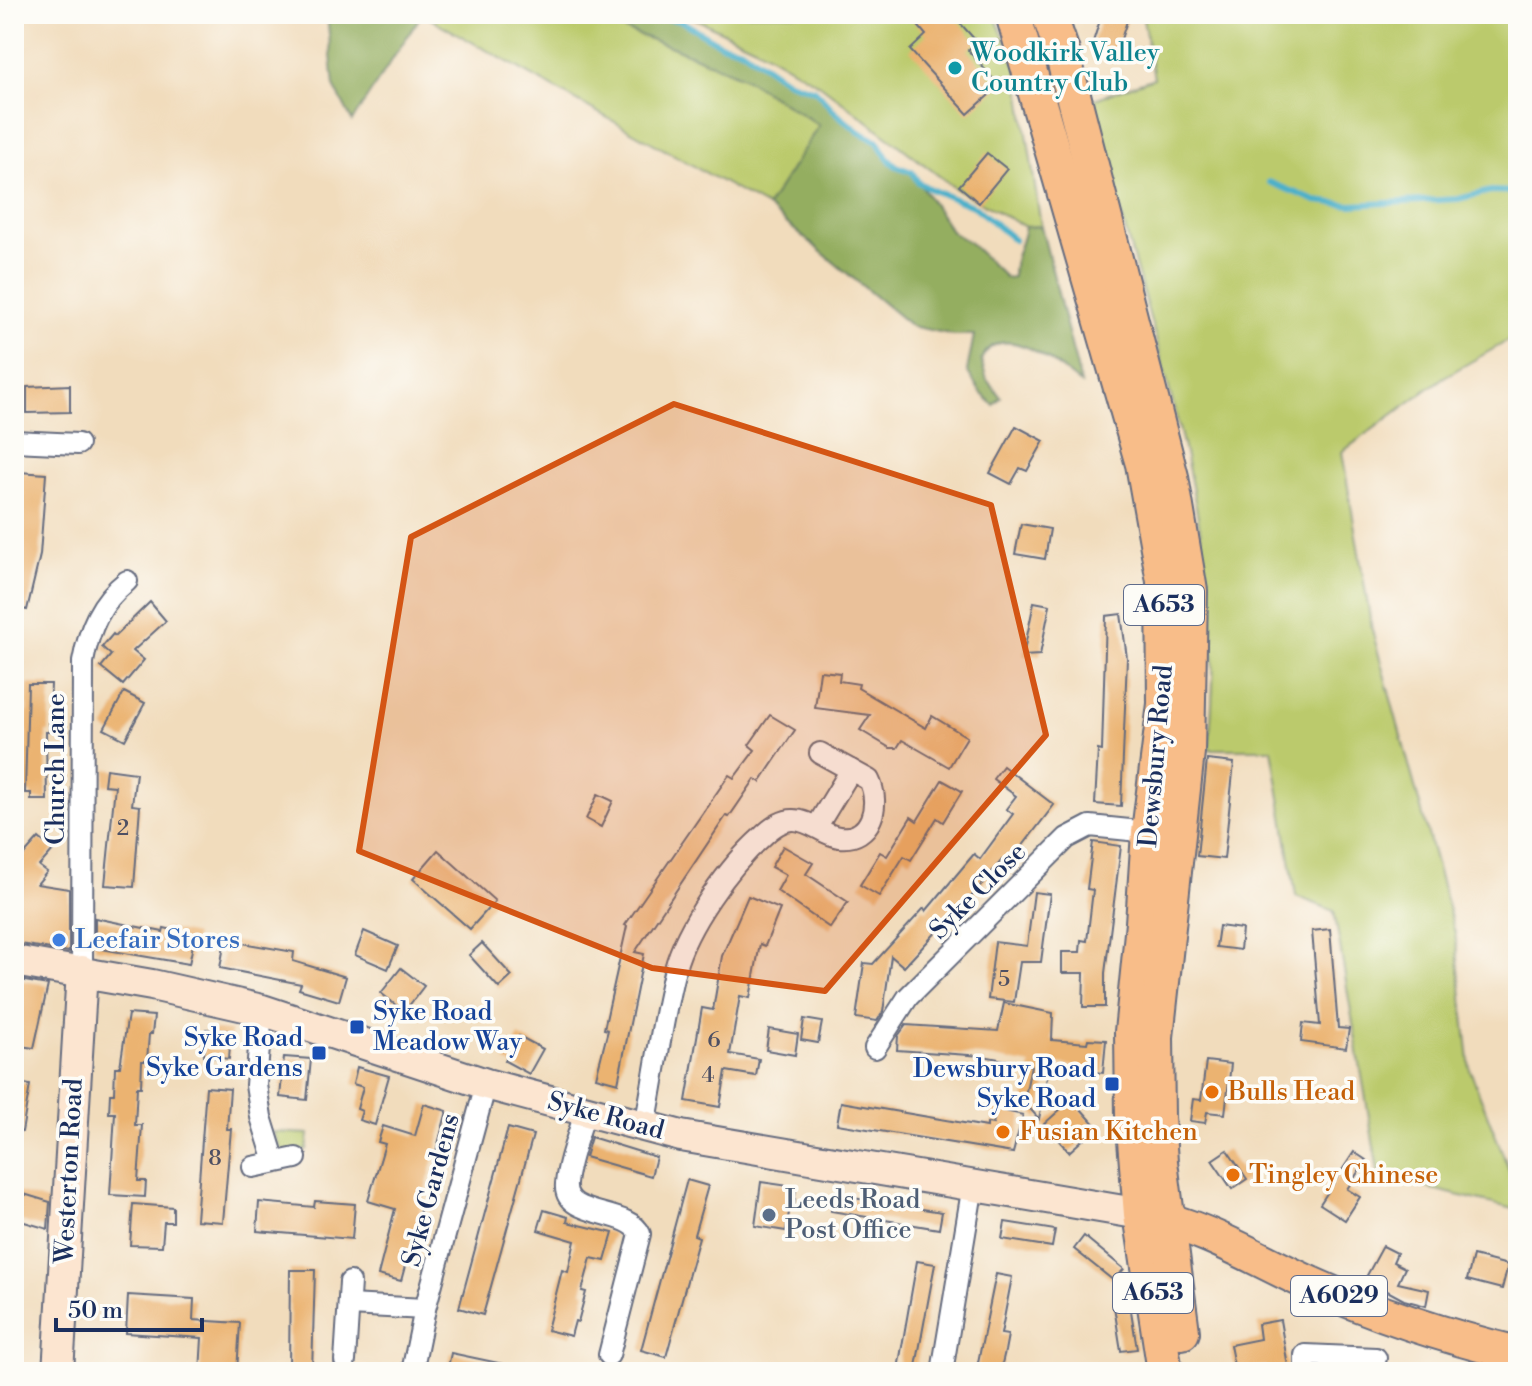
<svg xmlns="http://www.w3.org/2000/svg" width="1532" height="1386" font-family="'Libre Bodoni',serif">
<rect width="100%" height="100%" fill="#fdfcf7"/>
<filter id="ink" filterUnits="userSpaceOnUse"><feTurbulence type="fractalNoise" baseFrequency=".0125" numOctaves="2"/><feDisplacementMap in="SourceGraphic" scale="16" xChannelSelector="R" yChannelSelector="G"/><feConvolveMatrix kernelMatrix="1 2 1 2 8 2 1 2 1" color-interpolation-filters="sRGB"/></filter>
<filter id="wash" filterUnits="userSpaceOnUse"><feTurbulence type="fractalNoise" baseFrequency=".006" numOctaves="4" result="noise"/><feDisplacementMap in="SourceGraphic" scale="32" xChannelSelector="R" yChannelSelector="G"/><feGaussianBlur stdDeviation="1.8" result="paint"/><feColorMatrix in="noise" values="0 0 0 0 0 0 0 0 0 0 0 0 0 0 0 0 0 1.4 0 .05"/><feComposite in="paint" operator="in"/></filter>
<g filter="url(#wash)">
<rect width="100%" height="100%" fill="#f1dcbc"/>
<!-- green -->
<g fill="#bbca6c" stroke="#6b7c65" stroke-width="2">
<polygon points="422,14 582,14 675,48 743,77 820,126 767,207"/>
<polygon points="685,14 994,14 1017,68 1041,226 1025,227 956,189 822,86 755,47"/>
<path d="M1142 14H1518V335L1444 377 1342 452 1372 630 1455 933 1470 1070 1518 1193V1210L1379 1176 1334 911 1296 896 1272 749H1209C1211 715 1215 680 1213 646 1206 504 1165 371 1127 236 1115 191 1104 145 1092 100L1154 78Z"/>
<polygon points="273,1132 309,1134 307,1150 291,1153 282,1151"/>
</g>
<!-- forest -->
<g fill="#94ae60" stroke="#586e5f" stroke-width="2">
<polygon points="327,14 422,14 352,121 334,86"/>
<path d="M582 14H645L681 21 720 44 741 49 788 82 815 90 836 113 859 132 877 141 888 159 896 165 912 172 952 232 970 243 1006 278 1013 277C1012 259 1022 246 1025 227L1041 226 1081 384C1058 366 1002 316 981 360L987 380 1001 397 994 405 981 393 967 371 974 335H954L911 326 767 207 819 125 743 77 675 48Z"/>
</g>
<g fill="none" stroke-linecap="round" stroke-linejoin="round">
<!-- stream -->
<g stroke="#4bb0ca" stroke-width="6">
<polyline points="645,14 681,21 720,44 741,49 788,82 815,90 836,113 859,132 877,141 888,159 896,166 912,172 918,182 930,189 975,207 1014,240"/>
<polyline points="1269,182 1316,201 1351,205 1458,199 1491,191 1518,192"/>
</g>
</g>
<g id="blocks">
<!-- building -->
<g fill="#ebb371">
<polygon points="908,14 952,14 977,42 968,50 999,86 968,114 910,50 926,35"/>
<polygon points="1102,14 1127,21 1116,54 1092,45"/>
<polygon points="987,153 1007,169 979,203 959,186"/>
<polygon points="70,385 70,412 27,413 27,387"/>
<polygon points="1016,426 1044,441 1027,471 1020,468 1011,484 990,473"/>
<polygon points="19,472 46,474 40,555 27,610 14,607"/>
<polygon points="1021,524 1050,529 1045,559 1015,554"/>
<polygon points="150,602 166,621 133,651 144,660 123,685 101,667 111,655 102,647 113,634 115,636"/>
<polygon points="1034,602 1050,605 1040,655 1023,656"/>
<polygon points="1121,614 1127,658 1121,806 1095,804 1098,750 1102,751 1106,616"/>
<polygon points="820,671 840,673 839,681 859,684 858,688 926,728 932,716 967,737 949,767 902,740 897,748 890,748 860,730 870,715 815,708"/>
<polygon points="28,684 51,684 49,732 46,732 47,800 31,800 31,793 25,793"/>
<polygon points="124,692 145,703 125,740 104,729"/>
<polygon points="770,715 795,730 760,782 755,779 729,817 726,816 635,952 644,954 618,1083 596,1077 608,1030 604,1029 627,926 625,925 729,775 734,778 755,750 749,745"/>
<polygon points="1207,760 1234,763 1224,859 1197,856"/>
<polygon points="1003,766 1054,805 1008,865 1002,860 955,916 953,914 904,967 891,956 883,1012 877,1021 856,1018 864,963 873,964 924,908 926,911 974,854 980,859 1013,814 1006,809 1016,796 993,779"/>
<polygon points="106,769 136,773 132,805 140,806 134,887 105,885 115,786 104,785"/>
<polygon points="942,780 962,791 943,822 937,818 911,860 904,856 879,896 860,885 880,852 887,856 911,817 917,821"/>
<polygon points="598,794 613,801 601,827 586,819"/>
<polygon points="39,838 53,850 39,866 47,872 37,884 69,889 69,952 14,943 14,866"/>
<polygon points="1093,842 1121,846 1105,973 1105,1007 1083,1007 1084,973 1062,973 1062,952 1080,952 1081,940 1087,941 1093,890 1087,889"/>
<polygon points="783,846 813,863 806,874 848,902 830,928 777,891 786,875 771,867"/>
<polygon points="438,850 495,901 470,929 413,879"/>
<polygon points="1034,892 1050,894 1041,962 1020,962 1014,1002 988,999 995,942 1027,946"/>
<polygon points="748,896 780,909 765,946 760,944 750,998 740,996 730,1054 759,1059 756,1076 726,1071 720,1107 686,1101 702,1008 713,1010 722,956"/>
<polygon points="95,918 163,932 164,928 195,935 189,964 95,948"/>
<polygon points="1219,926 1242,929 1240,950 1216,947"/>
<polygon points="1330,929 1338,1028 1349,1029 1346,1048 1301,1042 1303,1023 1320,1025 1312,931"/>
<polygon points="364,931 398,946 388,969 355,955"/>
<polygon points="225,940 294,952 293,961 346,977 339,1001 299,989 301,984 220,968"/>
<polygon points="482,943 512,976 499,988 469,955"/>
<polygon points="401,968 424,986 404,1012 381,993"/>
<polygon points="19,980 48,985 34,1048 14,1045 14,1006"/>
<polygon points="1004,1003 1053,1013 1052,1040 1087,1043 1088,1039 1106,1040 1103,1073 1082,1071 1083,1067 1051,1064 1051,1068 1044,1067 1048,1072 1039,1119 1024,1102 1031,1065 983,1056 897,1050 898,1036 906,1025 998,1031"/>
<polygon points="128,1014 154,1016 152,1034 149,1034 147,1061 142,1061 141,1087 137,1087 135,1125 142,1125 138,1181 146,1181 145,1197 110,1195 115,1113 109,1113 110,1094 114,1094 115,1067 120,1067"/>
<polygon points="804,1019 822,1022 818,1043 801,1040"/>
<polygon points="206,1029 231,1031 229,1059 204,1056"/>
<polygon points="769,1029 798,1034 795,1055 766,1050"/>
<polygon points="519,1036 543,1049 529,1074 505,1061"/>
<polygon points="284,1057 311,1059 307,1100 280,1097"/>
<polygon points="1206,1061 1231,1064 1225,1114 1207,1112 1205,1123 1190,1121 1193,1099 1201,1100"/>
<polygon points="357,1067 389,1076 375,1125 359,1120 362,1111 357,1109 363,1087 353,1084"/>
<polygon points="14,1082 30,1085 22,1132 14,1131"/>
<polygon points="206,1087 230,1089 227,1129 231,1129 223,1222 196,1220"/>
<polygon points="1072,1099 1097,1127 1069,1152 1044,1124"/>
<polygon points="841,1102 987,1127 987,1123 993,1124 996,1109 1023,1115 1013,1153 837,1124"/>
<polygon points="424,1104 447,1111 401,1281 378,1275 395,1209 368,1201 385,1144 378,1142 383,1126 415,1136"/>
<polygon points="508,1128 533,1135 483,1315 459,1308"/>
<polygon points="591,1137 656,1157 651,1176 585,1157"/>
<polygon points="1227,1150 1247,1179 1232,1189 1212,1160"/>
<polygon points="1354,1152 1366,1160 1347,1189 1360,1197 1345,1220 1320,1204"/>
<polygon points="687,1180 708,1186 694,1235 699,1237 666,1357 641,1350"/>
<polygon points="761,1182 796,1187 794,1206 790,1206 786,1231 755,1226"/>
<polygon points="14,1191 50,1202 48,1229 14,1219"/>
<polygon points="834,1195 942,1212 939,1229 831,1211"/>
<polygon points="315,1201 355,1204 352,1239 257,1231 259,1202 314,1207"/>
<polygon points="133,1204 173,1207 173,1222 164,1222 162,1246 130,1245"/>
<polygon points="544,1210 568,1217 567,1222 613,1233 605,1261 591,1258 582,1291 586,1292 578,1322 575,1321 571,1336 547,1330 562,1270 568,1272 575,1241 538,1230"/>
<polygon points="1005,1222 1055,1230 1052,1247 1002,1239"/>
<polygon points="1084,1236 1124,1269 1114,1281 1074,1249"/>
<polygon points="1383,1246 1397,1253 1393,1262 1405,1268 1398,1283 1429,1290 1426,1306 1404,1300 1365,1279"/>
<polygon points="1473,1256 1508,1265 1502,1289 1467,1280"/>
<polygon points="917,1261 935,1264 915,1372 913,1372 898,1369"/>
<polygon points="290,1270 315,1270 312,1372 289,1372"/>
<polygon points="996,1274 1012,1277 1001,1334 1008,1335 1005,1351 1000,1372 976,1372"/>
<polygon points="128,1295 194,1299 193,1320 240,1323 237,1372 200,1372 202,1338 126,1333"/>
<polygon points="1129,1298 1137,1349 1121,1351 1113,1300"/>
<polygon points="1280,1320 1289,1372 1266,1372 1265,1366 1235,1371 1230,1345 1260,1339 1258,1324"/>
<polygon points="451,1353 508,1365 507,1372 447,1372"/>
</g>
</g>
</g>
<g filter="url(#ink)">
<use href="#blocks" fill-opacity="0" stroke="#666c7f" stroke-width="2"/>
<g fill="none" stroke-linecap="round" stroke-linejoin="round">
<!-- street casing -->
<g stroke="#666c7f" stroke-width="24">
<g id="street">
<polyline points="14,441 78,444"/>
<polyline points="817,826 851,770"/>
<path d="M82 971 83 662C89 629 100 602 127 581"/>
<polyline points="262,1010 256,1085 261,1117 275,1162"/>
<polyline points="875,1048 908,997 1067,838 1090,826 1149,832"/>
<path d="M586 1110C579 1134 568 1160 566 1184 563 1219 629 1208 640 1234L609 1355"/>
<path d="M645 1126C655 1074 662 1020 675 969 686 927 729 866 762 837 770 829 781 820 793 820 811 820 823 835 839 837 872 841 881 804 869 780L820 753"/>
<polyline points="253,1167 296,1158"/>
<polyline points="349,1305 425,1309"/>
<polyline points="345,1361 350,1282"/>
<polyline points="412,1372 425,1309 486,1084"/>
<polyline points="942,1372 973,1185"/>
<polyline points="1305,1372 1305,1355 1376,1358"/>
</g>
</g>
<!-- secondary casing -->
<g stroke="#666c7f" stroke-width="34">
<g id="secondary">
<polyline points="14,961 152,985 262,1010 486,1084 681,1136 1141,1214"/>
<polyline points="58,1372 82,971"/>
</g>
</g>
<!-- primary casing -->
<g stroke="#666c7f" stroke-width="38">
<g id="primary">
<polyline points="1013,14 1143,464 1164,581 1165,704 1149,832 1143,923 1132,1032 1133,1116 1141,1214 1165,1372"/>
<polyline points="1049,14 1062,52 1171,477 1190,591 1187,752 1156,1037 1157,1117 1160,1162 1182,1332"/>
<path d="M1149 1216C1208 1228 1259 1261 1313 1285 1379 1315 1448 1337 1518 1354"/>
</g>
</g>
<!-- street -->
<use href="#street" stroke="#fff" stroke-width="20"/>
<!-- secondary -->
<use href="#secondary" stroke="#fce5d0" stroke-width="30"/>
<!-- primary -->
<use href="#primary" stroke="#f8bd89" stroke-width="34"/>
</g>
</g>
<!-- marked area -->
<path fill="#d45514" fill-opacity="0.2" stroke="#d45514" stroke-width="6" stroke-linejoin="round" d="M674 404 991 505 1046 735 825 991 652 968 359 851 411 537Z"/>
<!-- markers -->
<circle fill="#0f9aa8" stroke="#fdfcf7" stroke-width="3" cx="955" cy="68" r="8"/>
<circle fill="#3f7fe0" stroke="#fdfcf7" stroke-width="3" cx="59" cy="940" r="8"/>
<g fill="#1a4fb4" stroke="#fdfcf7" stroke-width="3">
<rect x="349" y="1019" width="16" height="16" rx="4"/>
<rect x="311" y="1045" width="16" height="16" rx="4"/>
<rect x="1104" y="1076" width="16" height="16" rx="4"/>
</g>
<g fill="#e8710a" stroke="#fdfcf7" stroke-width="3">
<circle cx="1212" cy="1092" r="8"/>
<circle cx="1003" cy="1132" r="8"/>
<circle cx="1233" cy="1175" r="8"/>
</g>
<circle fill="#5c6f8a" stroke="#fdfcf7" stroke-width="3" cx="769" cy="1215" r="8"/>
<g text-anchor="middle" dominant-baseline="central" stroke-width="7" stroke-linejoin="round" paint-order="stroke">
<!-- number labels -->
<g font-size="22" fill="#4f5063">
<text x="123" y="828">2</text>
<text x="1004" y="979">5</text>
<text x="714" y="1040">6</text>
<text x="708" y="1075">4</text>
<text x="215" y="1158">8</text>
</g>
<!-- shield labels -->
<g fill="#fdfcf7" stroke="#5f6c8c" stroke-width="2">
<rect x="1124" y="585" width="80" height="40" rx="6"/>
<rect x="1113" y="1273" width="80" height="40" rx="6"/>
<rect x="1291" y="1276" width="96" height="40" rx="6"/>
</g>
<g font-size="24" font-weight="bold" fill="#1b2f5e">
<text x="1164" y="605">A653</text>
<text x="1153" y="1293">A653</text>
<text x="1339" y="1296">A6029</text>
</g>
<!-- culture labels -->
<g font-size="26" fill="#0d838f" stroke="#fdfcf7" text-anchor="start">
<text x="971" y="53">Woodkirk Valley<tspan x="971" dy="30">Country Club</tspan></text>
</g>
<!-- street labels -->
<g font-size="26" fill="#1b2f5e" stroke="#fdfcf7">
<text transform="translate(1156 756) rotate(-85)">Dewsbury Road</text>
<text transform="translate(56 769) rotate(-90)">Church Lane</text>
<text transform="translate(978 891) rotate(-45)">Syke Close</text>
<text transform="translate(606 1116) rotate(15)">Syke Road</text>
<text transform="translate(69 1171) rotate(-87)">Westerton Road</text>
<text transform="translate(431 1190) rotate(-75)">Syke Gardens</text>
</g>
<!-- shop labels -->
<g font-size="26" fill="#366cbe" stroke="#fdfcf7" text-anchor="start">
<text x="75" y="940">Leefair Stores</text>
</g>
<!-- transit labels -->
<g font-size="26" fill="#164399" stroke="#fdfcf7" text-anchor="end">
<text x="373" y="1012" text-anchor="start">Syke Road<tspan x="373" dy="30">Meadow Way</tspan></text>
<text x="303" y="1038">Syke Road<tspan x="303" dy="30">Syke Gardens</tspan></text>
<text x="1096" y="1069">Dewsbury Road<tspan x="1096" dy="30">Syke Road</tspan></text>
</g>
<!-- food labels -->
<g font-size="26" fill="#c56008" stroke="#fdfcf7" text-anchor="start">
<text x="1228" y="1092">Bulls Head</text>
<text x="1019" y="1132">Fusian Kitchen</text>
<text x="1249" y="1175">Tingley Chinese</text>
</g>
<!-- service labels -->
<g font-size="26" fill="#4e5e75" stroke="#fdfcf7" text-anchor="start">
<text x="785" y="1200">Leeds Road<tspan x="785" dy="30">Post Office</tspan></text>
</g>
</g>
<!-- margin -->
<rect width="1532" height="1386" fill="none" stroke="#fdfcf7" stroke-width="48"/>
<!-- scale -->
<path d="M56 1318v12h146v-12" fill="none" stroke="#1b2f5e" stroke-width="4"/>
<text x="68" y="1318" font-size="24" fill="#1b2f5e" stroke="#fdfcf7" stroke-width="6" paint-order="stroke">50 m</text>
</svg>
